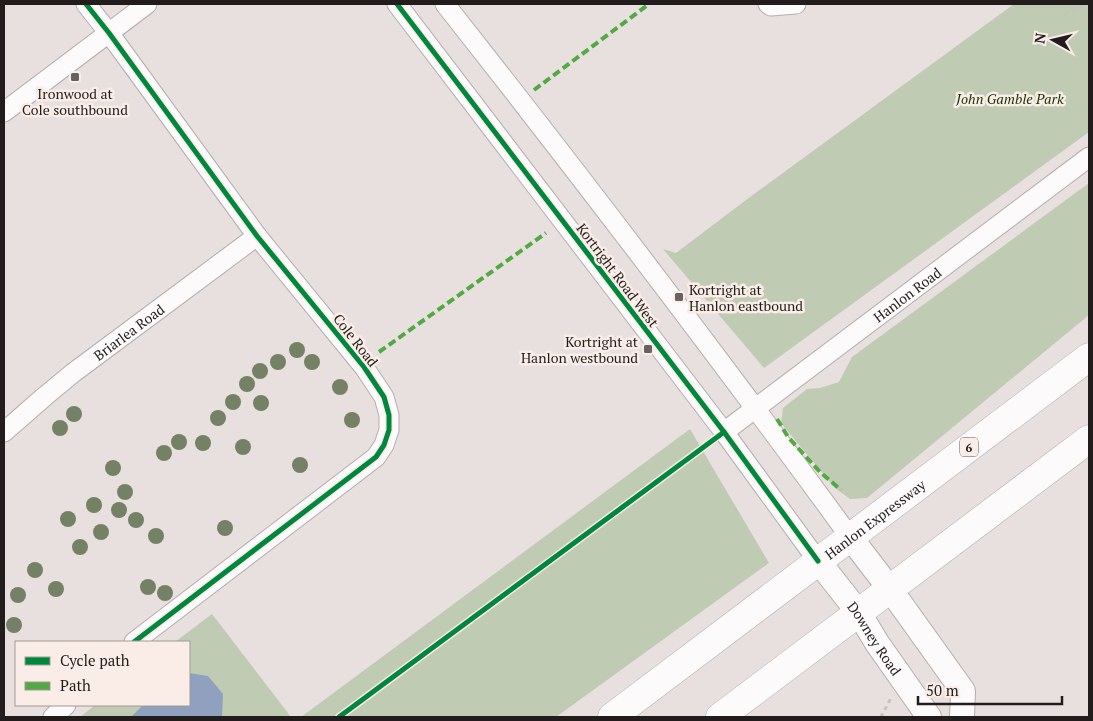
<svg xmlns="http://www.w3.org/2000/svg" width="1093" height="721" font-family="'PT Serif',serif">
<rect width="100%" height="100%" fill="#e8e0de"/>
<!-- green -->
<g fill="#bfcbb3">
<polygon points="1014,4 1089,4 1089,132 764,368 663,249 676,253 750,197"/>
<polygon points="1089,183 1089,315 867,498 850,499 835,488 781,423 783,408 807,389 820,388 839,382 852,357"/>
<polygon points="690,429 769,563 556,717 301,717"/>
<polygon points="212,614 291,717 80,717 95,705 189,705 189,642 175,642"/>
</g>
<!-- water -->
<polygon fill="#8fa1bf" points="189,673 208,676 223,694 222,717 131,717 143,705 189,705"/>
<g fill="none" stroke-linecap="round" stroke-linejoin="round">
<!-- minor casing -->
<g stroke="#b4aeac" stroke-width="21">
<g id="minor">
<polyline points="86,4 109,33 257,236 364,367 384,397 389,415 389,430 384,445 376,457 134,642"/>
<polyline points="397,4 724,432 818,561"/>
<path d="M445 4C583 179 718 356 850 537"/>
<polyline points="768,4 771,6 796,4"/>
<polyline points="4,112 147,4"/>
<path id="s1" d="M4 432 44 397 73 373 257 236"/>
<path id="s2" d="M724 432 1089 157"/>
<polyline points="53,717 66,705"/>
</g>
</g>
<!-- major casing -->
<g stroke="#b4aeac" stroke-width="26">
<g id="major">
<polyline points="850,537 890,589 963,691 962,717"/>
<path id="s3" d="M818 561 859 613 877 643 929 717"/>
</g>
</g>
<!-- highway casing -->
<g stroke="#b4aeac" stroke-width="29">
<g id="highway">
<path id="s4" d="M612 717 1089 357"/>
<polyline points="720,717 1089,439"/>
</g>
</g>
<!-- path -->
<g stroke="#c5c2c1" stroke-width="3" stroke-dasharray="4 4" stroke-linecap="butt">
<polyline points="1065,14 1084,4"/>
<polyline points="881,717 891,698"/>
</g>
<!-- minor -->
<use href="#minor" stroke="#fcfafa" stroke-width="19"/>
<!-- major -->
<use href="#major" stroke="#fcfafa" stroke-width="24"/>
<!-- highway -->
<use href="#highway" stroke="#fcfafa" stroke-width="28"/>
<!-- quiet -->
<g stroke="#53a943" stroke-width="4" stroke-dasharray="8 4" stroke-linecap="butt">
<polyline points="534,90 649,4"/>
<polyline points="379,352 546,233"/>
<polyline points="777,419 788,437 820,472 841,490"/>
</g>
<!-- cycleway casing -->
<g stroke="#faece6" stroke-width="8">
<g id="cycleway">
<polyline points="86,4 109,33 257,236 364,367 384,397 389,415 389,430 384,445 376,457 134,642"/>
<polyline points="397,4 724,432 818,561"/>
<polyline points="339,717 724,432"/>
</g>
</g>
<!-- cycleway -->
<use href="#cycleway" stroke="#00873e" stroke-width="5"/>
</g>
<!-- trees -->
<g fill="#748165">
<circle cx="297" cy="350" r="8"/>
<circle cx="278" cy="362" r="8"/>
<circle cx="312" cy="362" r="8"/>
<circle cx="260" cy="371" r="8"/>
<circle cx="247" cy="384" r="8"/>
<circle cx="340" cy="387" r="8"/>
<circle cx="233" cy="402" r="8"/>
<circle cx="261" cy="403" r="8"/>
<circle cx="74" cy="414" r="8"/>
<circle cx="218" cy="418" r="8"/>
<circle cx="352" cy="420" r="8"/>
<circle cx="60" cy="428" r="8"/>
<circle cx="179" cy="442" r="8"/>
<circle cx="203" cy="443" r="8"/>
<circle cx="243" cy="447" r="8"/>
<circle cx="164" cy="453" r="8"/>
<circle cx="300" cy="465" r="8"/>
<circle cx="113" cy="468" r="8"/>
<circle cx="125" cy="492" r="8"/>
<circle cx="94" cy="505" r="8"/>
<circle cx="119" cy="510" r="8"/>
<circle cx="68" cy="519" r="8"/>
<circle cx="136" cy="520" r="8"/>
<circle cx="225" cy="528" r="8"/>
<circle cx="101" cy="532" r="8"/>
<circle cx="156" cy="536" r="8"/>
<circle cx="80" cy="547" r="8"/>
<circle cx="35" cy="570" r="8"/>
<circle cx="148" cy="587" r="8"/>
<circle cx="56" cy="589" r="8"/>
<circle cx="165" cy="593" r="8"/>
<circle cx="18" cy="595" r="8"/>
<circle cx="14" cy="625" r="8"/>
</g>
<!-- markers -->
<g fill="#676160" stroke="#faece6" stroke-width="2">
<rect x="70" y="72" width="10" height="10" rx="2.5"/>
<rect x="674" y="292" width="10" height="10" rx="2.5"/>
<rect x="643" y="344" width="10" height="10" rx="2.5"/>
</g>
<g text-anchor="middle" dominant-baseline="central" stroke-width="5" stroke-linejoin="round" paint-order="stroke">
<!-- shield labels -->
<rect fill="#faece6" stroke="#635b59" stroke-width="1" x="960" y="437.5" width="18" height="19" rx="4"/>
<g font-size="12" font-weight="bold" fill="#221d1c">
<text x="969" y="447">6</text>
</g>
<!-- poi labels -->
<g font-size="14" fill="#221d1c" stroke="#faece6">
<text x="75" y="93">Ironwood at<tspan x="75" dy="16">Cole southbound</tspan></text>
<text x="689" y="289" text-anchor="start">Kortright at<tspan x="689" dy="16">Hanlon eastbound</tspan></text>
<text x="638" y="341" text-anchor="end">Kortright at<tspan x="638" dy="16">Hanlon westbound</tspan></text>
</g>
<!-- park labels -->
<g font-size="14" font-style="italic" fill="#163402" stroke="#faece6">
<text x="1010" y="98">John Gamble Park</text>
</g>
<!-- street labels -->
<g font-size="14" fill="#221d1c" stroke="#faece6">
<text transform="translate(618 275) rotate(53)">Kortright Road West</text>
<text stroke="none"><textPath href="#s2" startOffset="229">Hanlon Road</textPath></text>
<text stroke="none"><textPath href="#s1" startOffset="160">Briarlea Road</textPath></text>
<text transform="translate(356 340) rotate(52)">Cole Road</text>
<text stroke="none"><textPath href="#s4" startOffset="329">Hanlon Expressway</textPath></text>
<text stroke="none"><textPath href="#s3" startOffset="96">Downey Road</textPath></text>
</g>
</g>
<!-- border -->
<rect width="1093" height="721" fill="none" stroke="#221d1c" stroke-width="10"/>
<!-- legend -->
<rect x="15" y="641" width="175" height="65" fill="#faece6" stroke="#a49995"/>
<rect x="25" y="657" width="25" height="8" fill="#00873e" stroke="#a49995"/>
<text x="60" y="666" font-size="15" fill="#221d1c">Cycle path</text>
<rect x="25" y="682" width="25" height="8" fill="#53a943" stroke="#a49995"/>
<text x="60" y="691" font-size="15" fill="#221d1c">Path</text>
<!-- north arrow -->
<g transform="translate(1053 40) rotate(278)" stroke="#faece6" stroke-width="4" paint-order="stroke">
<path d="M0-4L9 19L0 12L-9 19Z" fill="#221d1c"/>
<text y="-8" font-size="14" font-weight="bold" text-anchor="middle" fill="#221d1c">N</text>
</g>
<!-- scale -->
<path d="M918 696v8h144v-8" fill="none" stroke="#221d1c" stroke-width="2.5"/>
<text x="926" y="696" font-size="15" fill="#221d1c" stroke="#faece6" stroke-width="4" paint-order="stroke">50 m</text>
</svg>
